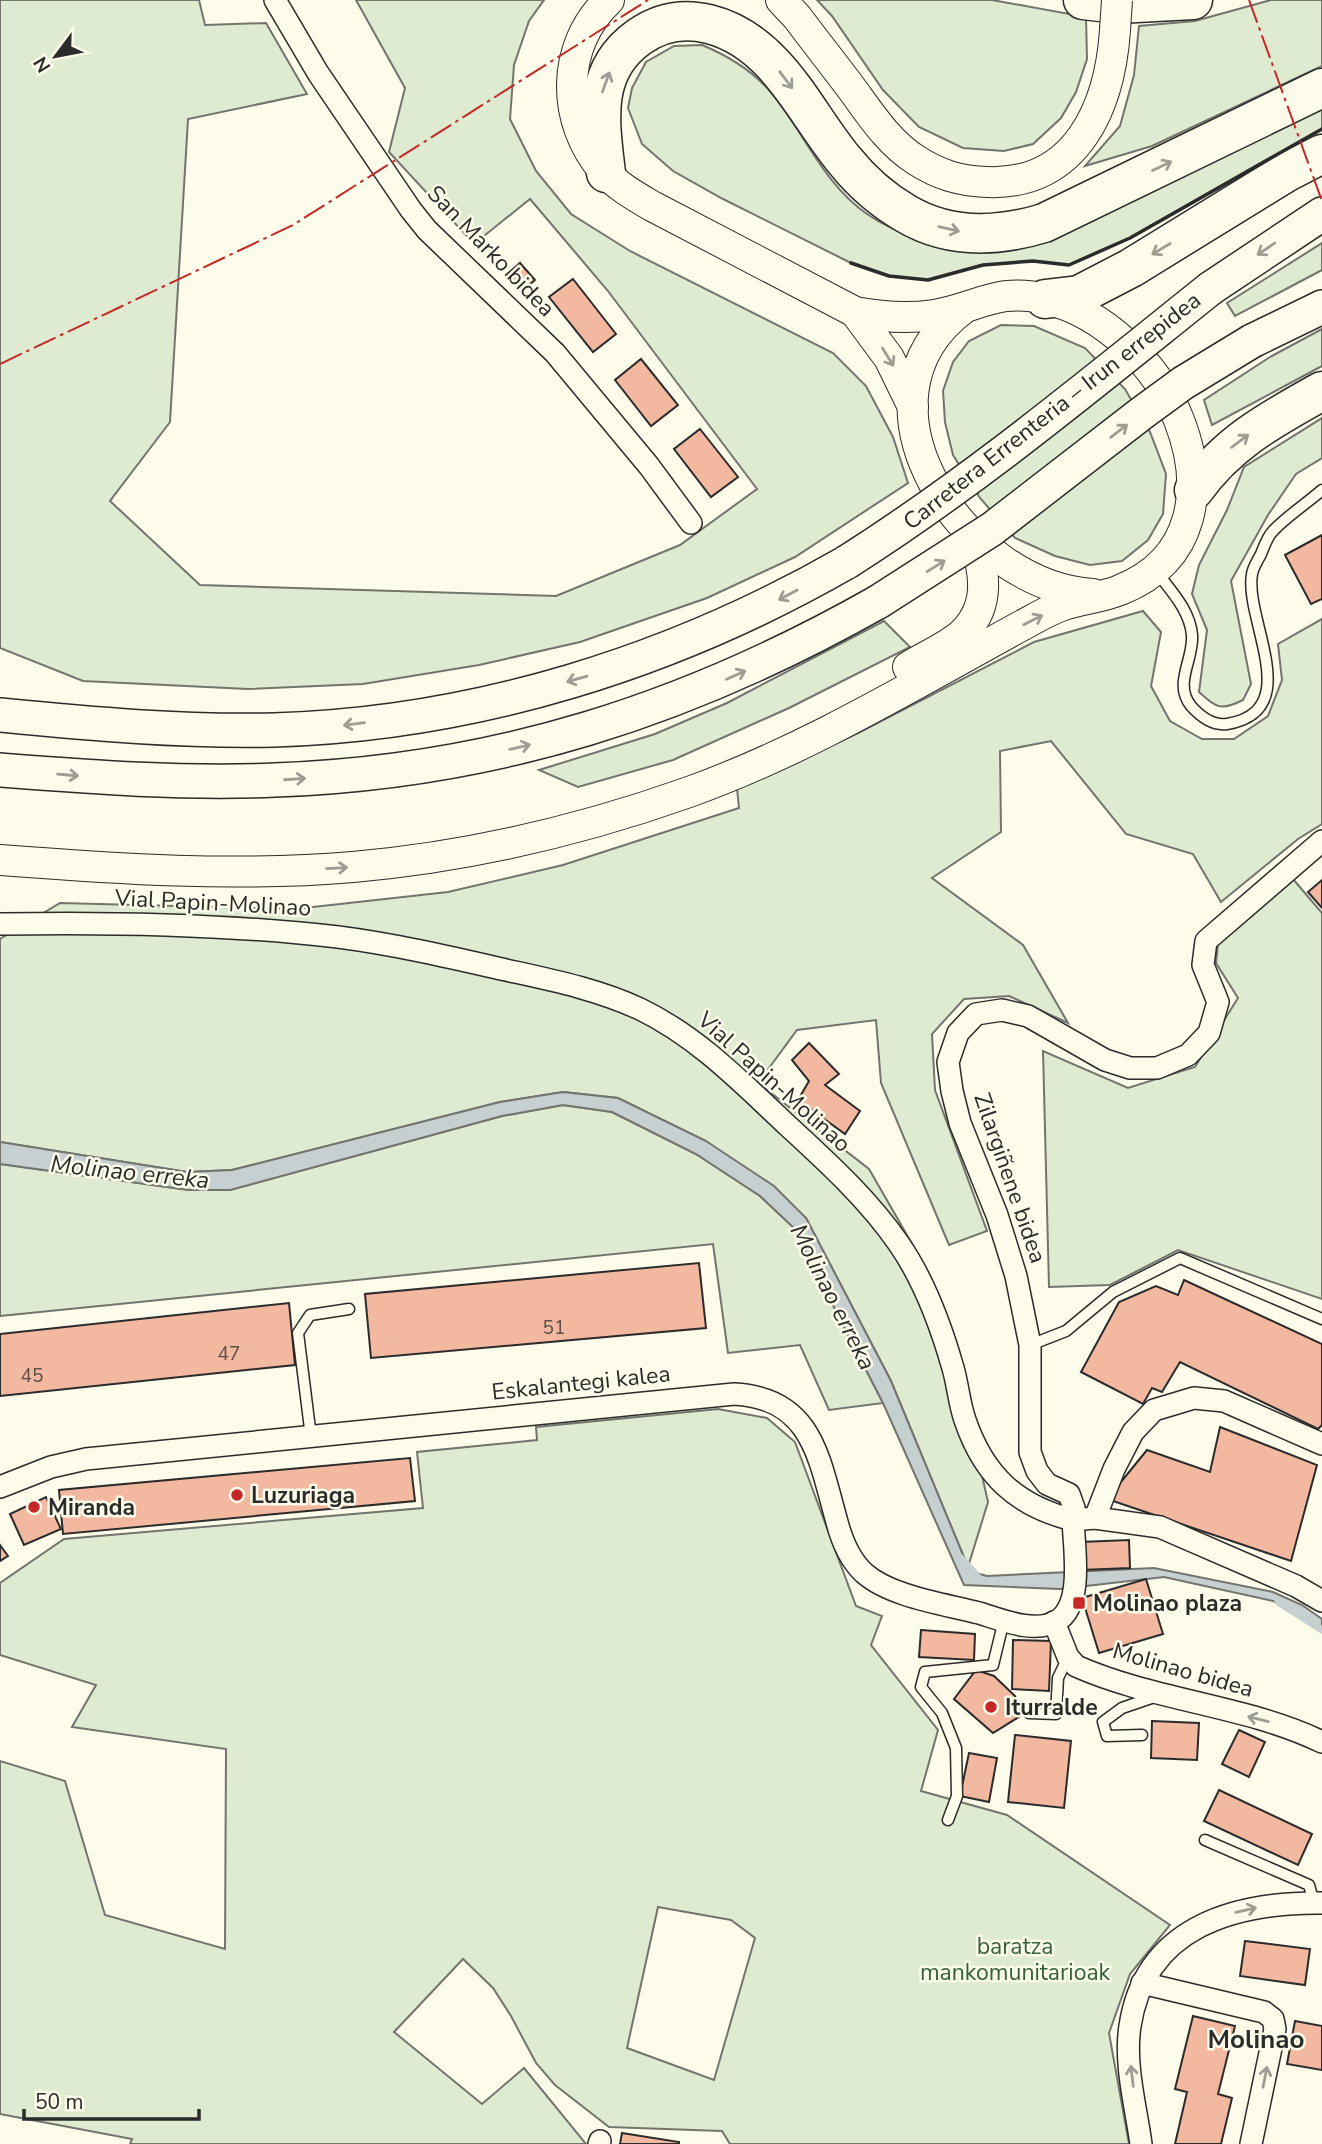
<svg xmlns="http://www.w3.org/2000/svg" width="1322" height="2144" font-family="'Nunito Sans',sans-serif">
<rect width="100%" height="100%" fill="#fdfbea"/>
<!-- green -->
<g fill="#deebd1" stroke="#74746e" stroke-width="2" fill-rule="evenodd">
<polygon points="0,0 199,0 205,25 266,23 307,94 188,119 170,422 110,501 200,585 556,596 680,545 757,489 608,291 530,199 474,244 389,152 405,88 356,0 544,0 529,21 514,65 510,119 536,171 571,214 630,251 833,353 866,386 893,437 908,483 795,557 707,598 580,642 479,665 363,684 248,689 83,681 0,648"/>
<polygon points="817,0 992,0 1086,17 1087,59 1076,92 1061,118 1033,144 1004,151 963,148 919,127 883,90 832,16"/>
<polygon points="1271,0 1322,0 1322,66 1152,146 1085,166 1120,126 1134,75 1139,26 1195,21"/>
<path d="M702 45C726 55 750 69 768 89 803 129 822 183 867 214 900 237 935 243 973 250L1322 108V129L1130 238 1069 265 1033 261 983 265 928 280 889 276 851 263 723 199 673 171 642 144 628 108 632 88 646 62 674 46Z"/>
<polygon points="1322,243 1322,270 1235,316 1227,303"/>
<polygon points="1001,325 1034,326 1085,348 1125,389 1150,432 1166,474 1163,514 1148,540 1122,561 1090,565 1055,556 1015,538 980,498 953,455 945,422 943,391 953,362 969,341"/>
<polygon points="1322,329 1322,366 1212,425 1204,400 1270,357"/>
<path d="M1322 418V458L1296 474 1268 515 1231 581 1251 684 1243 700C1221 711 1216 708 1199 692L1207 630 1192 594 1199 565 1227 510 1244 467Z"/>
<polygon points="1143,611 1161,632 1151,686 1170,721 1202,739 1234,739 1268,716 1282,680 1278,644 1322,619 1322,824 1298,839 1221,902 1193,854 1126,834 1051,741 1000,751 1001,832 932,878 1023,945 1068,1023 1009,996 964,999 932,1034 935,1090 987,1231 949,1245 881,1083 876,1020 797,1030 758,1083 869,1169 919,1256 956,1361 988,1502 968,1567 891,1381 806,1218 706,1141 618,1098 563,1092 500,1102 232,1170 187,1172 0,1142 0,939 60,903 295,909 448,892 563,865 739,808 737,788 858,733 1034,642"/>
<polygon points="884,621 910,647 789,708 673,760 578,787 539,770 655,734 727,703"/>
<polygon points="1293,879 1322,913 1322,1299 1178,1250 1110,1285 1049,1287 1043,1051 1128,1088 1195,1067 1238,998 1216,963 1218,944"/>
<polygon points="563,1105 612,1112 696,1154 760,1196 793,1227 883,1403 829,1410 800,1345 728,1353 713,1244 0,1316 0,1164 189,1190 230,1190 502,1116"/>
<path d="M718 1409 767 1418 795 1442 856 1606 882 1616 871 1645 938 1730 921 1791 1007 1815 1170 1925 1130 1974 1109 2033 1129 2144H730L722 2131 609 2127 555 2085 536 2063 511 2016 493 1988 463 1959 394 2032 482 2104 524 2068 586 2144H130L132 2139 0 2114V1761L65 1781 105 1915 225 1949 226 1749 72 1727 96 1685 0 1655V1583L64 1539 423 1508 417 1452 537 1440 536 1427ZM658 1907 731 1920 755 1938 714 2080 627 2048Z"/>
</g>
<!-- water -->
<polygon fill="#c7d0d0" stroke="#74746e" stroke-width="2" points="563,1092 618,1098 706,1141 774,1186 806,1218 891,1381 968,1567 972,1572 987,1576 1154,1568 1273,1592 1302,1605 1322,1619 1322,1630 1309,1619 1273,1601 1164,1577 1060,1589 964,1585 883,1403 793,1227 760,1196 696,1154 612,1112 563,1105 502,1116 230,1190 189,1190 0,1164 0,1142 187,1172 232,1170 500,1102"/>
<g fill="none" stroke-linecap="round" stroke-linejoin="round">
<!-- stream -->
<g stroke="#c7d0d0" stroke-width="7">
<polyline points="961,1558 979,1578"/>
<polyline points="1278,1602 1322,1630"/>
</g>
</g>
<!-- building -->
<g fill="#f2b8a0" stroke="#2b2b2b" stroke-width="2">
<polygon points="520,263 535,280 521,292 506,275"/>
<polygon points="573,279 616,334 593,352 549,297"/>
<polygon points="641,359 678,405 651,426 615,380"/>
<polygon points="700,429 738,477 711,497 674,449"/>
<polygon points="1322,535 1322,599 1311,604 1285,555"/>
<polygon points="1322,880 1322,908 1308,892"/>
<polygon points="809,1043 839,1074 825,1085 860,1111 845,1134 798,1100 809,1081 792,1060"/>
<polygon points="699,1263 706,1328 371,1358 365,1294"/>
<polygon points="1184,1280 1322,1344 1322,1425 1318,1429 1180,1362 1162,1392 1152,1388 1143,1404 1081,1372 1119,1302 1156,1286 1178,1295"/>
<polygon points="289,1303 295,1365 0,1396 0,1334"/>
<polygon points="1220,1427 1317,1465 1291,1561 1107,1499 1147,1450 1210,1472"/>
<polygon points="410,1458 415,1501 63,1534 59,1490"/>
<polygon points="46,1497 61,1529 24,1545 10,1514"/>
<polygon points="1129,1540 1130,1568 1081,1570 1080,1542"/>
<polygon points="0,1545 8,1556 0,1561"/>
<polygon points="1146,1579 1163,1634 1099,1653 1082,1598"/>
<polygon points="921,1630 975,1634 974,1660 919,1657"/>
<polygon points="1013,1640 1051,1641 1049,1691 1012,1689"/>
<polygon points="976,1670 994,1676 1015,1696 1022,1715 993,1733 954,1699"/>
<polygon points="1152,1721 1199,1723 1197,1760 1151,1758"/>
<polygon points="1239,1730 1265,1742 1249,1777 1222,1764"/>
<polygon points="1015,1735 1071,1741 1064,1808 1008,1802"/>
<polygon points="969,1753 997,1758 989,1802 960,1796"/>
<polygon points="1219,1790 1312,1834 1298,1865 1204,1821"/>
<polygon points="1245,1941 1310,1949 1305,1985 1240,1976"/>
<polygon points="1193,2016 1235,2026 1218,2094 1232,2098 1221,2144 1175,2144 1187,2092 1175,2089"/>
<polygon points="1295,2021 1322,2026 1322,2070 1287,2064"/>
<polygon points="622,2133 679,2142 679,2144 620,2144"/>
</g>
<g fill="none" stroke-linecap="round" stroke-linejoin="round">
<!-- lane casing -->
<g stroke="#2b2b2b" stroke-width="13">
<g id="lane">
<path d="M1156 571C1170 590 1190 610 1192 635 1194 660 1173 683 1191 706 1200 716 1213 726 1227 724 1306 711 1244 620 1252 574 1253 567 1258 560 1261 554 1264 547 1267 537 1273 531 1287 516 1306 504 1322 490"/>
<polyline points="1030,1345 1066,1331 1113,1292 1180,1258 1322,1319"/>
<polyline points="311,1437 298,1333 310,1315 349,1309"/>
<polyline points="1029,1713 1056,1714 1058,1678 1068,1657"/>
<polyline points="1142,1735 1107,1736 1103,1722 1122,1708 1157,1696"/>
<polyline points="948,1820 957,1796 956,1748 942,1713 921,1687 925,1672 993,1665 1004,1620"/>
<polyline points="1205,1840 1309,1885 1314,1903"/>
</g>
</g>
<!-- street casing -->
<g stroke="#2b2b2b" stroke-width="24">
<g id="street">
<polyline points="275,0 318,73 411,210 427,230 555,353 649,466 691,523"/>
<path d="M0 924C112 922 226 924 338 937 392 944 445 956 497 968 546 979 595 988 640 1009 698 1037 742 1083 788 1126 828 1163 868 1199 899 1244 924 1280 941 1326 953 1368 958 1385 959 1403 965 1420 984 1476 1017 1506 1073 1520L1074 1508 1069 1494 1047 1484 1037 1471 1030 1452V1345L1016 1276 997 1215 960 1123 952 1091 948 1062 958 1033 976 1014 1002 1010 1028 1016 1105 1060 1130 1068H1157L1188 1055 1209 1033 1218 1002 1203 965 1206 941 1322 841"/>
<path d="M0 1487 51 1467 86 1459 734 1394C813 1398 819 1459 837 1522 842 1541 849 1559 864 1573 891 1597 945 1604 979 1613 1002 1620 1035 1634 1057 1621 1084 1605 1074 1548 1073 1520L1095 1518 1160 1527 1296 1586 1322 1601"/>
<polyline points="1095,1518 1114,1469 1133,1432 1154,1410 1194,1398 1224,1401 1322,1444"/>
<path d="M1054 1622 1068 1657 1076 1666C1155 1701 1245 1705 1322 1742"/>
<polyline points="1142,1983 1264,2012 1273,2019 1275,2029 1251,2144"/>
<polyline points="599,2144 600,2141"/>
<path d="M1141 2144C1136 2107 1124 2064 1130 2026 1145 1927 1234 1902 1322 1903"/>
</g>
</g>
<!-- secondary casing -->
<g stroke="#2b2b2b" stroke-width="32">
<g id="secondary">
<path d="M781 0 797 17C815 41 834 65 852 89 871 115 889 143 916 160 939 175 960 181 987 182 1077 186 1110 106 1115 30"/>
<path d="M963 309C840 401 965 587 1093 594"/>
<polyline points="855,312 889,358 913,407"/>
<path d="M908 667C925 656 950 646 964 632 991 605 985 570 973 538"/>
<path d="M0 860C117 869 236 877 353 867 467 857 582 830 689 792 806 750 913 685 1021 626 1034 619 1047 611 1061 606 1080 599 1101 598 1120 590 1196 560 1205 487 1179 420 1157 364 1104 313 1046 299 997 287 978 308 934 315 907 319 881 317 855 312L652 206C635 196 617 186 604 171 561 122 560 46 609 0"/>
</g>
</g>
<!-- primary casing -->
<g stroke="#2b2b2b" stroke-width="36">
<g id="primary">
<polyline points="1211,288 1322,214"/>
<polyline points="1252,341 1322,307"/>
<path d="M0 715C91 724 183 732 274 730 476 724 673 662 847 562"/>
<path d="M0 770C92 777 183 784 275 780 496 772 687 710 878 602"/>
</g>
</g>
<!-- highway casing -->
<g stroke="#2b2b2b" stroke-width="41">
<g id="highway">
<polyline points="1083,0 1118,4 1193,0"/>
<path d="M606 173C600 122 591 71 639 37 684 5 737 26 772 63 800 92 819 130 845 161 862 182 881 199 905 213 948 239 998 237 1044 223L1322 88"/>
<polyline points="1045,299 1079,295 1131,268 1287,172 1322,154"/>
<path d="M1194 490C1228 442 1272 419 1322 391"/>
</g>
</g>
<!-- lane -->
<use href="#lane" stroke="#fdfbea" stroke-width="10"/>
<!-- street -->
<use href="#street" stroke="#fdfbea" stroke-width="21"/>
<!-- secondary -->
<use href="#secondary" stroke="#fdfbea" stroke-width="30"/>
<!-- primary -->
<use href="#primary" stroke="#fdfbea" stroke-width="33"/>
<!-- highway -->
<use href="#highway" stroke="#fdfbea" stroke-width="38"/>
<!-- secondary-bridge casing -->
<g stroke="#2b2b2b" stroke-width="32" stroke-linecap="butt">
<polyline id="secondary-bridge" points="1115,30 1117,0"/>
</g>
<!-- primary-bridge casing -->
<g stroke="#2b2b2b" stroke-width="36" stroke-linecap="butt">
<g id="primary-bridge">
<path d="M847 562C976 480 1092 383 1211 288"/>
<polyline points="878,602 992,529 1142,413 1183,383 1252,341"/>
</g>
</g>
<!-- secondary-bridge -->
<use href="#secondary-bridge" stroke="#fdfbea" stroke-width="30"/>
<!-- primary-bridge -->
<use href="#primary-bridge" stroke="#fdfbea" stroke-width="33"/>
<!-- wall -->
<polyline stroke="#2b2b2b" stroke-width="3.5" points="851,263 889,276 928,280 983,265 1033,261 1069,265 1130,238 1322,129"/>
<!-- power -->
<g stroke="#c62828" stroke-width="2" stroke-dasharray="24 5 3.5 5" stroke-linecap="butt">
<polyline points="1249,0 1322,201"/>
<polyline points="0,364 293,225 648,0"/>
</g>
</g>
<!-- one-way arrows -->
<defs><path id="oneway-shaft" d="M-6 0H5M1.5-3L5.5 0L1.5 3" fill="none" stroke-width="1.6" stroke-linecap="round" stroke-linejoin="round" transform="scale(1.75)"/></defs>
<g stroke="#9e9d94">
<use href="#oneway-shaft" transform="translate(786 80) rotate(53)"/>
<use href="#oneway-shaft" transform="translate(606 82) rotate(-70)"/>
<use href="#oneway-shaft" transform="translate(1162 166) rotate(-26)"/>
<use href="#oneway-shaft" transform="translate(949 229) rotate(13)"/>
<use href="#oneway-shaft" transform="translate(1161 249) rotate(149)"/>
<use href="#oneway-shaft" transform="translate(1266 249) rotate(146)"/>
<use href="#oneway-shaft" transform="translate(888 357) rotate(58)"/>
<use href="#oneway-shaft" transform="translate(1119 431) rotate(-38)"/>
<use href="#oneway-shaft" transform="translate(1240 441) rotate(-37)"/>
<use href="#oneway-shaft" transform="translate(936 566) rotate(-32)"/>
<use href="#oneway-shaft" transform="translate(788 595) rotate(152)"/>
<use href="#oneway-shaft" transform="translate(1033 620) rotate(-27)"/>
<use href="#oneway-shaft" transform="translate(736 675) rotate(-24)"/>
<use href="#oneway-shaft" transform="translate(577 679) rotate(164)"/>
<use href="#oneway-shaft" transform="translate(354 724) rotate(173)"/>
<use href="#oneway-shaft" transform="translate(520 747) rotate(-13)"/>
<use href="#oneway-shaft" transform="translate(68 775) rotate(5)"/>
<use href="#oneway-shaft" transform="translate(295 779) rotate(-4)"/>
<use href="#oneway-shaft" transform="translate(337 868) rotate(-3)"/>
<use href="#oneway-shaft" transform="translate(1258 1719) rotate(-166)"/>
<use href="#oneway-shaft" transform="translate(1246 1910) rotate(-13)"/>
<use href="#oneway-shaft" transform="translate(1132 2076) rotate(-97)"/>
<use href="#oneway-shaft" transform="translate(1265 2077) rotate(-79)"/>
</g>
<!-- markers -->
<g fill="#c62828" stroke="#fdfbea" stroke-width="2.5">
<circle cx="237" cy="1495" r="7"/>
<circle cx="34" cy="1507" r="7"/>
<rect x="1072" y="1596" width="14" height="14" rx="3.5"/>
<circle cx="991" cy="1707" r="7"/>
</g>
<g text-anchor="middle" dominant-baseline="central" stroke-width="5" stroke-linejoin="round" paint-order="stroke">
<!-- number labels -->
<g font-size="19" fill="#5d4e48">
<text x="554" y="1328">51</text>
<text x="229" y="1354">47</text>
<text x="32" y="1376">45</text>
</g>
<!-- street labels -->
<g font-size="23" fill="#2b2b2b" stroke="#fdfbea">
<text transform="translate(491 251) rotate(46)">San Marko bidea</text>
<text transform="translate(1052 411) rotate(-38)">Carretera Errenteria – Irun errepidea</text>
<text transform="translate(213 903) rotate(3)">Vial Papin-Molinao</text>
<text transform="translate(774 1082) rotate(42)">Vial Papin-Molinao</text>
<text transform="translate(1010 1178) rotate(71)">Zilargiñene bidea</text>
<text transform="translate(581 1383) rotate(-6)">Eskalantegi kalea</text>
<text transform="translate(1183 1670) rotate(16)">Molinao bidea</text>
</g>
<!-- poi labels -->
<g font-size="23" font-weight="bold" fill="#2b2b2b" stroke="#fdfbea" text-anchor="start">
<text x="251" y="1495">Luzuriaga</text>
<text x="48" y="1507">Miranda</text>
<text x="1093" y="1603">Molinao plaza</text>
<text x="1005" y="1707">Iturralde</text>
</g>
<!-- park labels -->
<g font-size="23" fill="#34623c" stroke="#fdfbea">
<text x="1015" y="1946">baratza<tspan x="1015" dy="26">mankomunitarioak</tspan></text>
</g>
<!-- water labels -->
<g font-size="24" font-style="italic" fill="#2b2b2b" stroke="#fdfbea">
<text transform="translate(130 1172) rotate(6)">Molinao erreka</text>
<text transform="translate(833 1297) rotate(63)">Molinao erreka</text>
</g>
<!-- quarter labels -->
<g font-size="26" font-weight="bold" fill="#2b2b2b" stroke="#fdfbea">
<text x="1256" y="2039">Molinao</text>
</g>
</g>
<!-- north arrow -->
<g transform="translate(56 56) rotate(238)" stroke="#fdfbea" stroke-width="5" paint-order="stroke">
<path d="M0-5L12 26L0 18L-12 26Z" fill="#2b2b2b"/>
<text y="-10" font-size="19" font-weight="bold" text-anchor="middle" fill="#2b2b2b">N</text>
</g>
<!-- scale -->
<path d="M24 2109v10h175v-10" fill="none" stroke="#2b2b2b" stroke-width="3.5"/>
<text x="35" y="2109" font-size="21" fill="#2b2b2b" stroke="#fdfbea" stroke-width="5" paint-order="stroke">50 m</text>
</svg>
